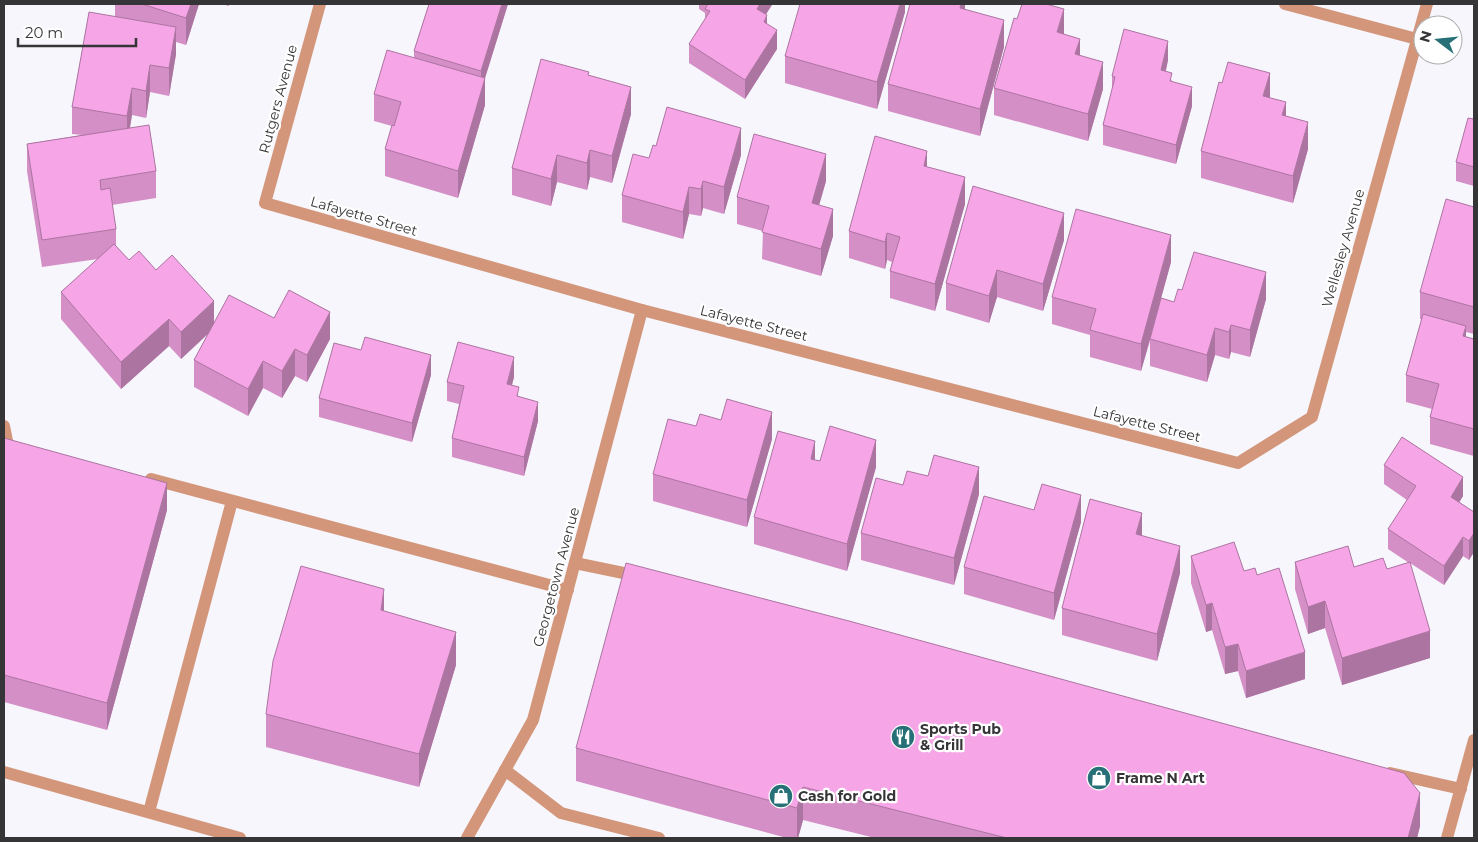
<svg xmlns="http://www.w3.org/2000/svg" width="1478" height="842" font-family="Montserrat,sans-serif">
<rect width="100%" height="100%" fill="#f6f6fc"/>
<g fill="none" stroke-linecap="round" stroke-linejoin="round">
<!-- service -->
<g stroke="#d3967a" stroke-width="12">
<polyline points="4,426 7,441"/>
<polyline points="151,479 568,590"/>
<polyline points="575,563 638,576"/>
<polyline points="505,770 561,813 659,838"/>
<polyline points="4,772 240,838"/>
<polyline points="1390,773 1461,789"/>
<polyline points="149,812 232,501"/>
<polyline points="1447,838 1474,740"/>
</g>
<!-- minor -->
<g stroke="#d3967a" stroke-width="12">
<polyline points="320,4 265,203 642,310 1238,463 1312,417 1427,4"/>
<polyline points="1285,4 1417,39"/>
<polyline points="467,838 533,720 642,310"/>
</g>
</g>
<!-- wall -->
<g fill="#d48fc6">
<polygon points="115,4 199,4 186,45 176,42 176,54 169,96 150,92 146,118 132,115 130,128 156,171 156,198 112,205 116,229 116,246 129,260 156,270 214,322 274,318 330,339 307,382 295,376 282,398 263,388 248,416 194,387 194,360 208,334 181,359 169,346 121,389 61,319 61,292 98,259 42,267 27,171 27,144 82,135 72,134 72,107 115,17"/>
<polygon points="221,4 229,4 229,6"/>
<polygon points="429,4 508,4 485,78 485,105 458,198 385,176 385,149 392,126 374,121 374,94 414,58 414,51"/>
<polygon points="699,4 772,4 766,14 767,24 777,49 745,99 689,63 689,44 705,20 705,13 699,9"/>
<polygon points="905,4 905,12 877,109 785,83 785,56"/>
<polygon points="965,4 965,9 1004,47 980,136 888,111 888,84"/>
<polygon points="1064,34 1080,55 1103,89 1088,141 994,115 994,88"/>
<polygon points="1168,60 1166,71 1172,81 1192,106 1176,164 1103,145 1103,125 1112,92 1112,76"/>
<polygon points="589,75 631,114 612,183 590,177 587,190 557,182 551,206 512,195 512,168"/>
<polygon points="1270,98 1286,116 1308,149 1293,203 1201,178 1201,151"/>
<polygon points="1474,119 1474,186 1456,181 1456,162"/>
<polygon points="656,146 741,155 724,214 703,208 701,216 689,214 683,239 622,222 622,195 649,158"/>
<polygon points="927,167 965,204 935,311 890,298 890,271 892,262 887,260 885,269 849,258 849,231"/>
<polygon points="826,181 819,205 833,236 821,276 762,259 763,231 737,224 737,197"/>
<polygon points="1474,207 1474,334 1466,332 1466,337 1474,339 1474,456 1430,444 1430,417 1432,409 1406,402 1406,375 1422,319 1420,319 1420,292"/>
<polygon points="1064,240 1043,311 997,297 989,323 946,310 946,283"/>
<polygon points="1171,262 1161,298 1174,302 1182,290 1266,299 1250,357 1231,352 1229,359 1215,355 1207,382 1150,366 1150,341 1141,371 1090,357 1090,335 1052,324 1052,297"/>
<polygon points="431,375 412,442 319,417 319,398"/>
<polygon points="514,377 512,385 519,397 538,421 524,476 452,457 452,438 459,404 447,401 447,382"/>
<polygon points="696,426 772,439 747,527 653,501 653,474"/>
<polygon points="4,438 167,510 107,730 4,702"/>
<polygon points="815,460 876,467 847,571 754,544 754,517"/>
<polygon points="1384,465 1463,496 1459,502 1474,512 1474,552 1469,560 1463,556 1444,585 1410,563 1430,658 1342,685 1325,628 1308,634 1295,589 1295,562 1387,569 1409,563 1388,549 1388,529 1407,500 1384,484"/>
<polygon points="928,476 979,494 954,585 861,560 861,533 903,485"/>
<polygon points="1034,510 1081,522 1054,620 964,594 964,567"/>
<polygon points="1142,536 1180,573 1157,661 1062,635 1062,608"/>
<polygon points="1191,556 1257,575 1305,679 1246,698 1238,671 1225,674 1212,630 1206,632 1191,583"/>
<polygon points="384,611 456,665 419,787 266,747 266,714"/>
<polygon points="576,748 1420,826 1417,838 875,838 803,820 798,838 787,838 576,781"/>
</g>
<!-- shaded-wall -->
<g fill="#ac74a1">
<polygon points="191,4 199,4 186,45 186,18"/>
<polygon points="502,4 508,4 485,78 485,105 458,198 458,171 481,91 481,71"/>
<polygon points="760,4 772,4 772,5 757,28 757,9"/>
<polygon points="900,4 905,4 905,12 877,109 877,82"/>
<polygon points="961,4 965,4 965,15 960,8"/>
<polygon points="1064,9 1064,36 1057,32"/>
<polygon points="767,15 767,35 764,22"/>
<polygon points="1004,20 1004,47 980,136 980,109"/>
<polygon points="176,27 176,54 169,96 169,68"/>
<polygon points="777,30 777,49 745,99 745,80"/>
<polygon points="1080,39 1080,66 1075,54"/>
<polygon points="1168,41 1168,60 1161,89 1161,70"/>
<polygon points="1103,62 1103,89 1088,141 1088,114"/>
<polygon points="150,65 150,92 146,118 146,91"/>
<polygon points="1270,73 1270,100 1263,96"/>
<polygon points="631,87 631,114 612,183 612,156"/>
<polygon points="1192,87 1192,106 1176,164 1176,145"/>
<polygon points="132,88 132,115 127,143 127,116"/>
<polygon points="1286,102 1286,129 1282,115"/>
<polygon points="1308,122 1308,149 1293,203 1293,176"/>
<polygon points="741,128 741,155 724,214 724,187"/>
<polygon points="590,150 590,177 587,190 587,163"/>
<polygon points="927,151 927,178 924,166"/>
<polygon points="826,154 826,181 812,230 812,203"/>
<polygon points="557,155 557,182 551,206 551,179"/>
<polygon points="965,177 965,204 935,311 935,284"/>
<polygon points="703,181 703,208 701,216 701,189"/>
<polygon points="689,187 689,214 683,239 683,212"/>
<polygon points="833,209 833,236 821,276 821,249"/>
<polygon points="1064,213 1064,240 1043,311 1043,284"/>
<polygon points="887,233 887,260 885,269 885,242"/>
<polygon points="1171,235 1171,262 1141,371 1141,344"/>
<polygon points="997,270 997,297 989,323 989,296"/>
<polygon points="1266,272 1266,299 1250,357 1250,330"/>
<polygon points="214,301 214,328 181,359 181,332"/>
<polygon points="330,312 330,339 307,382 307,355"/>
<polygon points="169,319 169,346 121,389 121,362"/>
<polygon points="1231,325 1231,352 1229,359 1229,332"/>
<polygon points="1466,326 1466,353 1463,336"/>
<polygon points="1215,328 1215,355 1207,382 1207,355"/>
<polygon points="295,349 295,376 282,398 282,371"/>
<polygon points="431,355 431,375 412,442 412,423"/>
<polygon points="514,357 514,377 507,403 507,384"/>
<polygon points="263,361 263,388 248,416 248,389"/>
<polygon points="538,402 538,421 524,476 524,457"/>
<polygon points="772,412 772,439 747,527 747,500"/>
<polygon points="876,440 876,467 847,571 847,544"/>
<polygon points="815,441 815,468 811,459"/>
<polygon points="979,467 979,494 954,585 954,558"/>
<polygon points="1463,477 1463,496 1451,516 1451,497"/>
<polygon points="167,483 167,510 107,730 107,703"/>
<polygon points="1081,495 1081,522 1054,620 1054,593"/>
<polygon points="1142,513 1142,540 1136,534"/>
<polygon points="1474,520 1474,552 1469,560 1469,541"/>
<polygon points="1463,537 1463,556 1444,585 1444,566"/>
<polygon points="1180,546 1180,573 1157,661 1157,634"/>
<polygon points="384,589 384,622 381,610"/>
<polygon points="1325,601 1325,628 1308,634 1308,607"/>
<polygon points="1212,603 1212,630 1206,632 1206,605"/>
<polygon points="1430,631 1430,658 1342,685 1342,658"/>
<polygon points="456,632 456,665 419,787 419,754"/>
<polygon points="1238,644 1238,671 1225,674 1225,647"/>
<polygon points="1305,652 1305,679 1246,698 1246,671"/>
<polygon points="803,787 803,820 798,838 797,838 797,808"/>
<polygon points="1420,793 1420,826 1417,838 1408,838"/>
</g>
<!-- building -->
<g fill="#f6a6e6" stroke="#ac74a1">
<polygon points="142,4 191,4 186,18"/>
<polygon points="429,4 502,4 481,71 414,51"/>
<polygon points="708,4 760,4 757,9 767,15 764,22 777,30 745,80 689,44 710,11 705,9"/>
<polygon points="800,4 900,4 877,82 785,56"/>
<polygon points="910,4 961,4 960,8 1004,20 980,109 888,84"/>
<polygon points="1022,4 1046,4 1064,9 1057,32 1080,39 1075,54 1103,62 1088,114 994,88 1014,18 1017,19"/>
<polygon points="89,12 176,27 169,68 150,65 146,91 132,88 127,116 72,107"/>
<polygon points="1124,29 1168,41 1161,70 1172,73 1170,81 1192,87 1176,145 1103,125 1115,77 1112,76"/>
<polygon points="387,50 485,78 458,171 385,149 392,125 394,126 401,102 374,94"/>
<polygon points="541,59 589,72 588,75 631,87 612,156 590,150 587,163 557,155 551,179 512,168"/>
<polygon points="1228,62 1270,73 1263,96 1286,102 1282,115 1308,122 1293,176 1201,151 1219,82 1222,83"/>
<polygon points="667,107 741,128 724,187 703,181 701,189 689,187 683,212 622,195 633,154 649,158 653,145 656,146"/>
<polygon points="1468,118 1474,119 1474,167 1456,162"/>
<polygon points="149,125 156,171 100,180 101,190 110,188 116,229 42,240 27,144"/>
<polygon points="754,134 826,154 812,203 833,209 821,249 762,232 769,206 737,197"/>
<polygon points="875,136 927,151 924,166 965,177 935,284 890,271 900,237 887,233 885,242 849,231"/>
<polygon points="973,186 1064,213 1043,284 997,270 989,296 946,283"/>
<polygon points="1446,199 1474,207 1474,307 1420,292"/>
<polygon points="1076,209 1171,235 1141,344 1090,330 1096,309 1052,297"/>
<polygon points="114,244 129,260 139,251 156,270 172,255 214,301 181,332 169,319 121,362 61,292"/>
<polygon points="1194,252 1266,272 1250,330 1231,325 1229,332 1215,328 1207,355 1150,339 1161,298 1174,302 1178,289 1182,290"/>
<polygon points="289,290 330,312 307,355 295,349 282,371 263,361 248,389 194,360 229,295 274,318"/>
<polygon points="1423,314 1466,326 1463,336 1474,339 1474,429 1430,417 1439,384 1406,375"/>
<polygon points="365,337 431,355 412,423 319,398 334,343 361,350"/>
<polygon points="458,342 514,357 507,384 519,387 517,396 538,402 524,457 452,438 464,386 447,382"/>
<polygon points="727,399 772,412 747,500 653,474 668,419 696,426 700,414 721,420"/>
<polygon points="830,426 876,440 847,544 754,517 778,431 815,441 811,459 820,461"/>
<polygon points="1402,437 1463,477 1451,497 1474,512 1474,520 1473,521 1474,522 1474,533 1469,541 1463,537 1444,566 1388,529 1416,486 1384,465"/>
<polygon points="4,438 167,483 107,703 4,675"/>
<polygon points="934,455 979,467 954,558 861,533 876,478 903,485 907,471 928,476"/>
<polygon points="1042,484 1081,495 1054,593 964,567 984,496 1034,510"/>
<polygon points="1090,499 1142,513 1136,534 1180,546 1157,634 1062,608"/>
<polygon points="1234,542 1244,571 1255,568 1257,575 1279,568 1305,652 1246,671 1238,644 1225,647 1212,603 1206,605 1191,556"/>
<polygon points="1348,546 1354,567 1383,558 1387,569 1410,562 1430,631 1342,658 1325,601 1308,607 1295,562"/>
<polygon points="626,563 849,621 1404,773 1420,793 1408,838 1007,838 803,787 797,808 576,748"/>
<polygon points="301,566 384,589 381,610 456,632 419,754 266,714 273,661"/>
</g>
<!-- icons -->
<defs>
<g id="restaurant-disc" transform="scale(1.25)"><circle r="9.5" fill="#277078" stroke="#fff"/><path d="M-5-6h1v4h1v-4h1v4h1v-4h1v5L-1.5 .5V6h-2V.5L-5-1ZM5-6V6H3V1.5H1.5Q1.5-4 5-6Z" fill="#fff"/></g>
<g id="shop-disc" transform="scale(1.25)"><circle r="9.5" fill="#277078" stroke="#fff"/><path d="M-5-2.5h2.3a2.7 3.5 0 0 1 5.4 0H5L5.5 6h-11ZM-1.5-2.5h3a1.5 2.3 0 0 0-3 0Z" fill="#fff"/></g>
</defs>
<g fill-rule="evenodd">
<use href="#restaurant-disc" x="903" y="737"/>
<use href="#shop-disc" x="1099" y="778"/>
<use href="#shop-disc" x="781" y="796"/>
</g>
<g text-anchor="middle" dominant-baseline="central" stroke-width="4.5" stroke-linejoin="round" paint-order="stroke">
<!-- street labels -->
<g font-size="14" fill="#353537" stroke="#fff">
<text transform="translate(278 99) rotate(-75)">Rutgers Avenue</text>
<text transform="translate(364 216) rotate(16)">Lafayette Street</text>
<text transform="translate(1343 248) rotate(-74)">Wellesley Avenue</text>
<text transform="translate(754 323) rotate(14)">Lafayette Street</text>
<text transform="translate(1147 424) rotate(14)">Lafayette Street</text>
<text transform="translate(556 577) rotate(-75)">Georgetown Avenue</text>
</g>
<!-- poi labels -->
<g font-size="14" font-weight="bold" fill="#353537" stroke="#fff" text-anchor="start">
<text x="920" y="729">Sports Pub<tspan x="920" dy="16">&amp; Grill</tspan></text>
<text x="1116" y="778">Frame N Art</text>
<text x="798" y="796">Cash for Gold</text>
</g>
</g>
<!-- border -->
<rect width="1478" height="842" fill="none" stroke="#353537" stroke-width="10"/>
<!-- north arrow -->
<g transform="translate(1438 40) rotate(286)"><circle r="24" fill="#ffffff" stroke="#aeaeaf"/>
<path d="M0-4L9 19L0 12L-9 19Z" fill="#277078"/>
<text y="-8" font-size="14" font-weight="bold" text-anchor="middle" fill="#353537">N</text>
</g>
<!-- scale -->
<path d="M18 38v8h118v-8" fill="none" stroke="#353537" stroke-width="2.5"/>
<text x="25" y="38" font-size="15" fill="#353537" stroke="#ffffff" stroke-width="4" paint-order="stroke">20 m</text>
</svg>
